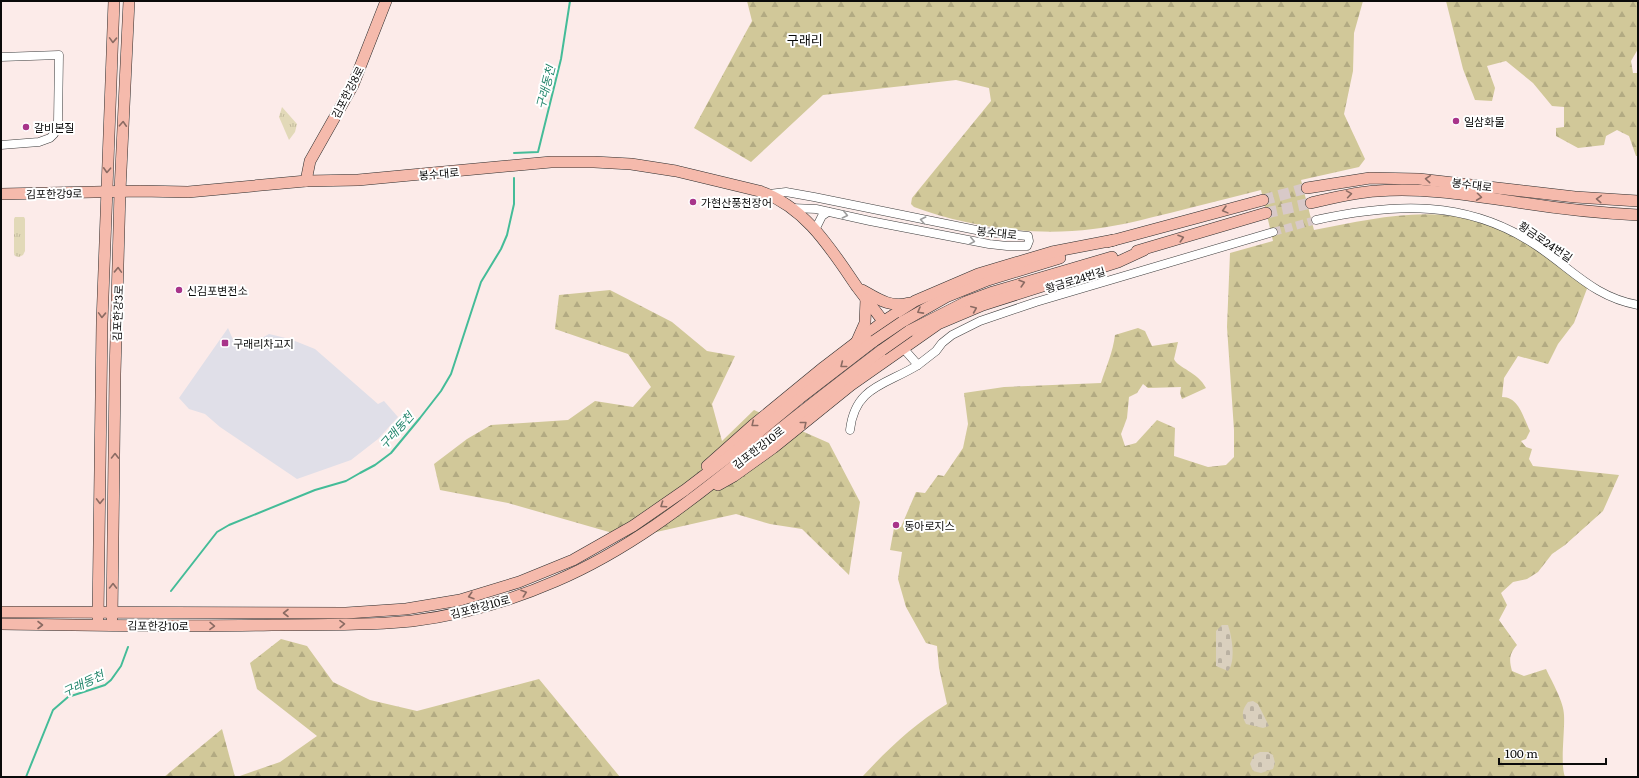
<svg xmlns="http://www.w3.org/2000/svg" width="1639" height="778" font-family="Literata,'Noto Sans KR',serif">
<defs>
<pattern id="forest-firs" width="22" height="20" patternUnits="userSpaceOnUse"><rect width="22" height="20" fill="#d1c899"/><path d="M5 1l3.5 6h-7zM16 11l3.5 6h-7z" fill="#b2aa82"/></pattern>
<pattern id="cemetery-stones" width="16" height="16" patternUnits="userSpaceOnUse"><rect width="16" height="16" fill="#dad0be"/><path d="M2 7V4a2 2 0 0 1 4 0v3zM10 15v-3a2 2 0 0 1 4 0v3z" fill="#bab1a2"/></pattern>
<pattern id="park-tufts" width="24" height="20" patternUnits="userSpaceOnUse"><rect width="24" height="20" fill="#e2d9b8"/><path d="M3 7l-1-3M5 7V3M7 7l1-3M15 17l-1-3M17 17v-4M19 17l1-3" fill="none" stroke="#c1b99d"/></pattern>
</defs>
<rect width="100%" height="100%" fill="#fcebe9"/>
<!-- industrial -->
<polygon fill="#e0dfe8" points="228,328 238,351 269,334 290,339 315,349 378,404 384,401 398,417 378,439 351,460 297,479 220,427 205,414 189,409 179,398"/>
<!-- forest -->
<g fill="url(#forest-firs)">
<path d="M747 1H1363L1354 33 1353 71 1344 114 1365 159 1359 167 1301 180 1314 230C1382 217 1447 200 1512 235 1539 250 1563 269 1588 286L1574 323 1558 344 1548 364 1518 356 1504 378 1502 397C1519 397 1523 417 1530 431L1526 439 1521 441 1526 447 1532 449 1529 459 1533 466 1619 475 1603 511 1565 545 1552 554 1538 572 1527 579 1513 582 1501 593 1507 605 1499 620 1517 645C1509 654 1509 660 1512 671L1524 676 1546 669C1552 682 1564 702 1564 715 1565 731 1560 764 1565 777H862C888 749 914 724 947 704L939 668 937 646 926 643 906 607 898 579 902 552 890 550 894 528 901 527 916 492 925 493 938 475 944 476 963 448 968 424 964 393 1004 387 1101 383C1106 367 1113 352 1115 335L1138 328 1145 331 1152 346 1178 342 1174 359C1178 368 1198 372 1206 388L1182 399 1180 393 1181 387 1148 388 1143 384 1137 393 1129 397 1127 418 1121 434 1125 446 1136 443 1157 420 1175 428 1174 456 1208 467 1226 465 1234 457V430L1227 327 1230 253 1273 241 1261 190C1231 198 1200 205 1170 213 1145 219 1119 226 1093 229 1034 237 969 227 914 207L911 204 912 198 991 101 989 88 956 80 823 95 751 162 694 128 752 21Z"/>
<polygon points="1446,1 1638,1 1638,49 1631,61 1633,73 1638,73 1638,156 1636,156 1629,136 1617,130 1606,136 1604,145 1578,148 1556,136 1556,128 1564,127 1564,107 1552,106 1533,83 1506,61 1487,66 1495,88 1492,101 1475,100 1463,69"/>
<polygon points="610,290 672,322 707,351 735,356 712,404 722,441 754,410 829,443 860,502 849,575 802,529 770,524 736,514 630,538 508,503 440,490 434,464 467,439 491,425 568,420 595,401 633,407 651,387 628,354 555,329 559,295"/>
<polygon points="281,639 307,646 333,682 370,700 417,711 539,679 620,777 237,777 280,762 317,736 257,689 250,663"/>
<polygon points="222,729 235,777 164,777"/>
</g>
<!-- cemetery -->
<g fill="url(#cemetery-stones)">
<path d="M1222 625H1228C1232 637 1236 661 1228 671L1216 666V631Z"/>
<path d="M1253 701 1258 704 1269 726 1263 728 1246 724C1241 715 1242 710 1248 702Z"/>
<polygon points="1260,752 1268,752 1273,755 1275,763 1273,769 1261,773 1253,771 1250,764 1254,755"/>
</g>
<!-- park -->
<g fill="url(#park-tufts)">
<polygon points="282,107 297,124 295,132 289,140 279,117"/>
<polygon points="15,217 24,217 25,219 25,251 23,255 19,257 15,256 14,253 14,219"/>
</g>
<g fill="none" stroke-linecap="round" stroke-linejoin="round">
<!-- stream -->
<g stroke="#44bc98" stroke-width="2">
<polyline points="514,153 538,152 561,59 570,1"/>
<polyline points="171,591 217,532 229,525 315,490 346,481 360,473 375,465 391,453 420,418 441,391 451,374 481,282 501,249 507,235 514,204 514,178"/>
<polyline points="26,777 53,710 68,697 105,685 111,680 121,666 128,647"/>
</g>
<!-- street-tunnel -->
<polyline stroke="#d8c9c8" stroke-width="8" stroke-dasharray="8 4" stroke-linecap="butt" points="1273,232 1316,220"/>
<!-- secondary-tunnel -->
<g stroke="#d8c9c8" stroke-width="11" stroke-dasharray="11 5.5" stroke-linecap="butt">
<polyline points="1263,200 1307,188"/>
<polyline points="1266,213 1311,203"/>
</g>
<!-- street casing -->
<g stroke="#3d3d3d" stroke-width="9">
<g id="street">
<polyline points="1,57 59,55 58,122 54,134 50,138 39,142 1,145"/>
<polyline points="769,194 786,192 814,197 986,232 1028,236 1029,241 1027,246 1007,246 989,244 870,221 816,209 792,208"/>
<path d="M1316 220C1394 203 1468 199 1537 246 1573 270 1594 297 1638 305"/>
<polyline points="815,230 822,216 828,212"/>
<polyline points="903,348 918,365 936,351 942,343 952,335 980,321 1036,302 1273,232"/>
<path d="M850 430C855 386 886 385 918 365"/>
</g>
</g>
<!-- secondary casing -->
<g stroke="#2c2c2c" stroke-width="12">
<g id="secondary">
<polyline points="306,181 310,161 353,85 386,1"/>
<polyline points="1307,188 1370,178 1419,179 1575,197 1638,201"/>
<path d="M1 194 140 191 188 192 306 181 358 180 411 175 551 162H594L631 164 676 171 759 191C805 206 831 249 857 287 872 307 888 327 903 348"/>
<path d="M1311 203C1333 198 1355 192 1377 191 1426 187 1475 196 1523 203 1561 209 1599 213 1638 215"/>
<polyline points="1107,242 1263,200"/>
<polyline points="1137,251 1266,213"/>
<path d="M862 290C878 299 890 308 909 303"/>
<polyline points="902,322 946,297 988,280 1060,258"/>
<polyline points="909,331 966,302 993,292 1112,257"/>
<polyline points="857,341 865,323 866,299"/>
<polyline points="707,466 752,426 824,367 884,321 915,301 978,274 1052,252 1114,240"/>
<polyline points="718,485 734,476 773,448 851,385 938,324 983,305 1118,262 1144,250"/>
<polyline points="1,612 346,613 406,609 460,600 519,582 573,560 633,526 685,490 736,451 800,398 874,341"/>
<polyline points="98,618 102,323 114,1"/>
<polyline points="112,618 115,374 120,191 129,1"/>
<path d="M1 624C91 625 181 627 272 625 318 624 365 626 412 621 461 615 510 601 556 581 626 551 686 505 745 457 790 421 836 385 882 350"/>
</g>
</g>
<!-- street -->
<use href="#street" stroke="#fff" stroke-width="8"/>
<!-- secondary -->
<use href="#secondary" stroke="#f5baac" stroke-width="11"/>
<!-- secondary-bridge casing -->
<g stroke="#2c2c2c" stroke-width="12" stroke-linecap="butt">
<g id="secondary-bridge">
<polyline points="874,341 902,322"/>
<polyline points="882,350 909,331"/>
</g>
</g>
<!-- secondary-bridge -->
<use href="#secondary-bridge" stroke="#f5baac" stroke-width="11"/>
</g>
<!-- one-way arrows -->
<defs><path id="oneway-chevron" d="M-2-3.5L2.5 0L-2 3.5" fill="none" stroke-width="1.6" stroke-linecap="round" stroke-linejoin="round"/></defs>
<g stroke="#8b6b63">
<use href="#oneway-chevron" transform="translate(113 40) rotate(92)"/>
<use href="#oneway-chevron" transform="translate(123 124) rotate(-87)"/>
<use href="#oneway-chevron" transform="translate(107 170) rotate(93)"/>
<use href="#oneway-chevron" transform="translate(1428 179) rotate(-175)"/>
<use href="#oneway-chevron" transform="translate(1349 194) rotate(-9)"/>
<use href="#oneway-chevron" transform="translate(1479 197) rotate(7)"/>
<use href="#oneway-chevron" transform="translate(1599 199) rotate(-176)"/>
<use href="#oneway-chevron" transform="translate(1225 210) rotate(165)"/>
<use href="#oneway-chevron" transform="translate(1181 238) rotate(-18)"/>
<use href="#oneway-chevron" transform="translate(118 270) rotate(-88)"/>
<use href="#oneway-chevron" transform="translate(1022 283) rotate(-17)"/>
<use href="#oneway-chevron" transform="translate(974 309) rotate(-23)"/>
<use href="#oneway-chevron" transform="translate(920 311) rotate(151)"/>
<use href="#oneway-chevron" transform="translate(102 315) rotate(92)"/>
<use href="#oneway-chevron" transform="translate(843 365) rotate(142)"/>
<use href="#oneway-chevron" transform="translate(754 424) rotate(141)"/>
<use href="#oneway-chevron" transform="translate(804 424) rotate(-39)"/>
<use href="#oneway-chevron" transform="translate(115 456) rotate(-89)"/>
<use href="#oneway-chevron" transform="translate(100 501) rotate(91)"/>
<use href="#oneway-chevron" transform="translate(663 505) rotate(146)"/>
<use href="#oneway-chevron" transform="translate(113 586) rotate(-89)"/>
<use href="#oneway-chevron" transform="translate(524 593) rotate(-19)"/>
<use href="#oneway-chevron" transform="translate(471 596) rotate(163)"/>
<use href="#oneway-chevron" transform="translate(286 613) rotate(180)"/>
<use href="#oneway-chevron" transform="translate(342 624) rotate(-1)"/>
<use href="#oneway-chevron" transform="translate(40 625)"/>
<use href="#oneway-chevron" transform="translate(212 626) rotate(1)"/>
</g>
<g stroke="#9d9d9d">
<use href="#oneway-chevron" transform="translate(845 215) rotate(13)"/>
<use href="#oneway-chevron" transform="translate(923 220) rotate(-168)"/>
<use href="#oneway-chevron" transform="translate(972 241) rotate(10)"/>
</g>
<!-- markers -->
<g fill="#a8348a" stroke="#fff" stroke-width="1.5">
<circle cx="1456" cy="121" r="4"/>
<circle cx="26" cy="127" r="4"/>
<circle cx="693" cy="202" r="4"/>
<circle cx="179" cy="290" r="4"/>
<rect x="221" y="339" width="8" height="8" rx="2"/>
<circle cx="896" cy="525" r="4"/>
</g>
<g text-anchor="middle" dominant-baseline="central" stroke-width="4" stroke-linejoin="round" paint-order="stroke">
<!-- street labels -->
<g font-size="11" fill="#0a0a0a" stroke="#fff">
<text transform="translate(347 92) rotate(-63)">김포한강8로</text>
<text transform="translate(439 173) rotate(-5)">봉수대로</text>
<text transform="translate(1472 184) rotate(7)">봉수대로</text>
<text transform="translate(54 193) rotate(-1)">김포한강9로</text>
<text transform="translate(997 232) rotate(6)">봉수대로</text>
<text transform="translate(1546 241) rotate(34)">황금로24번길</text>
<text transform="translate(1075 279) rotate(-17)">황금로24번길</text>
<text transform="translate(117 313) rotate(-88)">김포한강3로</text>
<text transform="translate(758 447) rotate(-38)">김포한강10로</text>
<text transform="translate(480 606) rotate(-15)">김포한강10로</text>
<text transform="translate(158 625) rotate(1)">김포한강10로</text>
</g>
<!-- poi labels -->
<g font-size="11" fill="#0a0a0a" stroke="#fff" text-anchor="start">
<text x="1464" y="121">일삼화물</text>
<text x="34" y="127">갈비본질</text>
<text x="701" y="202">가현산풍천장어</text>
<text x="187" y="290">신김포변전소</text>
<text x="233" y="343">구래리차고지</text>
<text x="904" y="525">동아로지스</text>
</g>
<!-- water labels -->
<g font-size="12" font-style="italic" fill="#22856b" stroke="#fff">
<text transform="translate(545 87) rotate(-76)">구래동천</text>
<text transform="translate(396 430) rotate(-48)">구래동천</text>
<text transform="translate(83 683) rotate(-25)">구래동천</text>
</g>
<!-- quarter labels -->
<g font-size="13" fill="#0a0a0a" stroke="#fff">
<text x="805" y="39">구래리</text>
</g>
</g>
<!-- border -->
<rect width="1639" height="778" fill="none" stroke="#0a0a0a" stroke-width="4"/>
<!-- scale -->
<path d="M1499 758v6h107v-6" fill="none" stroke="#0a0a0a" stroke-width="2"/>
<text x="1505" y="758" font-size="12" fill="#0a0a0a" stroke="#ffffff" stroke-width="3" paint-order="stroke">100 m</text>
</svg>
